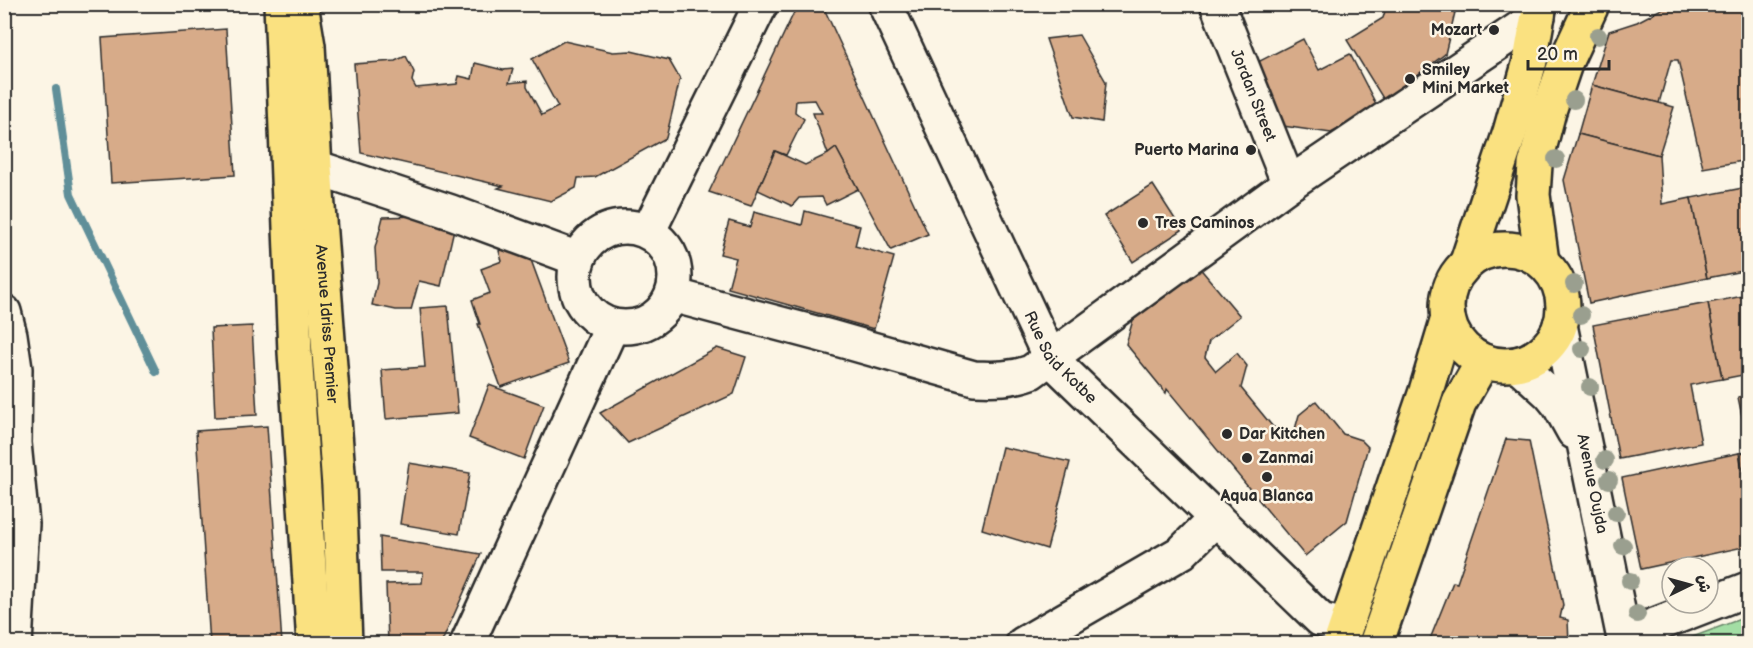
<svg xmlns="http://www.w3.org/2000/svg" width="1753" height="648" font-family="'Balsamiq Sans','Playpen Sans Arabic',sans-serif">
<rect width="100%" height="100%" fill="#fcf5e5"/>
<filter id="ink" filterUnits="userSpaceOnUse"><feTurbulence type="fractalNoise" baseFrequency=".0167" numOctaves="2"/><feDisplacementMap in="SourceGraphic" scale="12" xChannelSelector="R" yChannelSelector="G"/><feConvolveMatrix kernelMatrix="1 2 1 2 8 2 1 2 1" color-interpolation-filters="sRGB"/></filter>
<g filter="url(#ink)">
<!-- green -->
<polygon fill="#a3dea4" stroke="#678468" stroke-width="1.5" points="1748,616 1748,643 1677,643"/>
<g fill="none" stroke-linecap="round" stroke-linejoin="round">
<!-- stream -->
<polyline stroke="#608f99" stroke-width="8" points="56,89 71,194 156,372"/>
</g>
<!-- building -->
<g fill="#d7ab89" stroke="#2b2b2b" stroke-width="1.5">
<polygon points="798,4 822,4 928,234 891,250 836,148 828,154 813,113 822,113 815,100 796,101 795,112 804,119 786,155 775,151 751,206 709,192"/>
<polygon points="1387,4 1457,4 1445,54 1384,100 1347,40 1383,18"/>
<polygon points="1671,4 1748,4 1748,160 1703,168 1678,60 1671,60 1659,103 1592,85 1609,31 1637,22"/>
<polygon points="226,29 235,175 111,183 102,38"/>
<polygon points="1079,35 1106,82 1102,122 1073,117 1046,39"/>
<polygon points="1303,39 1319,70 1350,54 1378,108 1331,133 1283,126 1252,65"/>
<polygon points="564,41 613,52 631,51 669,60 680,79 666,138 595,177 578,178 576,188 551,201 498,188 503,186 361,153 354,64 395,61 406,56 414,72 412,81 416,88 457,84 459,76 472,79 475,63 503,70 513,69 509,83 527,81 527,87 542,115 558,107 532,59"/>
<polygon points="1592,85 1674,107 1659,155 1578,134"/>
<polygon points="1578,134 1659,155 1662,204 1691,198 1707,278 1589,303 1564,180"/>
<polygon points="836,148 858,189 826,205 822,197 799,198 792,206 758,190 775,151 805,165 828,154"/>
<polygon points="1153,185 1182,230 1133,262 1104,216"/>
<polygon points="1748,187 1748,270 1707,278 1691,198"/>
<polygon points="805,211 860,226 855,246 894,257 874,329 728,288 736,258 720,254 729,221 750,227 754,212 802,225"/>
<polygon points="421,216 454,229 441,286 419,281 411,310 396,310 372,305 377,283 375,248 383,217"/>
<polygon points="524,241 569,363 501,387 478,324 480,324 472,300 490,293 481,269 502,261 499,251"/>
<polygon points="1198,266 1240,316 1209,341 1205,357 1216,371 1237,353 1247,366 1241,388 1273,427 1294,433 1299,415 1316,401 1343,434 1361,440 1368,447 1347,521 1305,556 1167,389 1166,393 1126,344 1133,320"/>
<polygon points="1748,295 1748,374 1722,379 1708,303"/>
<polygon points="1708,303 1722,379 1690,385 1701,443 1619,459 1593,325"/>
<polygon points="448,306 458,413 386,419 382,370 425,367 420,308"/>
<polygon points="252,326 257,415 215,417 211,328"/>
<polygon points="717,348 746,357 734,394 628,443 600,413"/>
<polygon points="489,385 544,405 524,459 469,438"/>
<polygon points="1748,395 1748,445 1738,397"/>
<polygon points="267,426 282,644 210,644 196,431"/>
<polygon points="1506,439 1529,441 1563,605 1560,618 1568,620 1569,644 1428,644 1453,582 1457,583"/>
<polygon points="1002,447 1070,462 1047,549 982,529"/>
<polygon points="1748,452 1748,498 1739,453"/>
<polygon points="1739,453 1748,498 1748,546 1641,569 1622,478"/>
<polygon points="409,463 470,473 459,534 400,524"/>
<polygon points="380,537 481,554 441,644 388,644 386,584 422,583 423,572 381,572"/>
</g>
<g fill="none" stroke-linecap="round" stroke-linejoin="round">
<!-- minor casing -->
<g stroke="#2b2b2b" stroke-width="38">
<g id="minor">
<path id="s1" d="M885 4 1050 358 1321 620 1345 626"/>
<path id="s2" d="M1217 4 1289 184"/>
<polyline points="315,167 451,212 578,259"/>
<circle cx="625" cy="277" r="50"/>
<polyline points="648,232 761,4"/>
<path d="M672 295 830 337 974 378C995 379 1012 379 1031 372L1289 184 1538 16"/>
<polyline points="4,312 10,335 15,369 14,443 22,524 15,644"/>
<path id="s3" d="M1560 325 1625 644"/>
<polyline points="1517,364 1550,394 1559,405 1574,432"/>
<polyline points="1624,637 1748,589"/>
<polyline points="467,644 612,326"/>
<polyline points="1023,644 1182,552 1216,518"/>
</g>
</g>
<!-- major casing -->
<g stroke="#2b2b2b" stroke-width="38">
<g id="major">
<polyline points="281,4 295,352 314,644"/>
<path id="s4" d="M301 4 308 46 315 167 339 486 345 644"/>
<circle cx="1505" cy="307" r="58"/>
<polyline points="1467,262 1510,132 1530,61 1540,4"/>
<polyline points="1542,262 1533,195 1535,165 1549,111 1566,61 1591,7"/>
<polyline points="1340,644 1426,391 1448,318"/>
<polyline points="1376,644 1459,403 1478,370 1486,362"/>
</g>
</g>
<!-- minor -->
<use href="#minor" stroke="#fcf5e5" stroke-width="33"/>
<!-- major -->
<use href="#major" stroke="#fae180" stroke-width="33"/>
</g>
<!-- trees -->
<g fill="#9a9f8f">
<circle cx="1598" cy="36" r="9"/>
<circle cx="1574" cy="100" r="9"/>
<circle cx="1556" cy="159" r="9"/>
<circle cx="1574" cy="284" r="9"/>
<circle cx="1581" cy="315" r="9"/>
<circle cx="1582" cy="349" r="9"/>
<circle cx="1590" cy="387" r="9"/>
<circle cx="1605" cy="460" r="9"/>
<circle cx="1609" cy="480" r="9"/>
<circle cx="1616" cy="513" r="9"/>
<circle cx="1623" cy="546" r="9"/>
<circle cx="1630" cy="581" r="9"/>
<circle cx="1637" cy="614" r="9"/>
</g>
</g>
<!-- markers -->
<g fill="#2b2b2b" stroke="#fcf5e5" stroke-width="2">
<circle cx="1494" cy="30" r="6"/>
<circle cx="1410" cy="79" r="6"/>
<circle cx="1251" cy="150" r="6"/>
<circle cx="1143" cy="223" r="6"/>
<circle cx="1227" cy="434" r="6"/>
<circle cx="1247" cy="458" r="6"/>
<circle cx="1267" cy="477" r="6"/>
</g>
<g text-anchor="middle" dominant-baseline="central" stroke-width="5" stroke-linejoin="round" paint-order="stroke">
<!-- poi labels -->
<g font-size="16" font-weight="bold" fill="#2b2b2b" stroke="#fcf5e5" text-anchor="start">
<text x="1482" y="30" text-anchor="end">Mozart</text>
<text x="1422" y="70">Smiley<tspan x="1422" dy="18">Mini Market</tspan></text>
<text x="1239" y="150" text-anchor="end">Puerto Marina</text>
<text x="1155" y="223">Tres Caminos</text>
<text x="1239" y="434">Dar Kitchen</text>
<text x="1259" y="458">Zanmai</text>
<text x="1267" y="496" text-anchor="middle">Aqua Blanca</text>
</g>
<!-- street labels -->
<g font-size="16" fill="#2b2b2b" stroke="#fcf5e5">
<text stroke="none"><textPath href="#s2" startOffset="98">Jordan Street</textPath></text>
<text stroke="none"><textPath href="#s4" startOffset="321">Avenue Idriss Premier</textPath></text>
<text stroke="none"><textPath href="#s1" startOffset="396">Rue Said Kotbe</textPath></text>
<text stroke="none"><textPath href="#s3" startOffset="162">Avenue Oujda</textPath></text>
</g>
</g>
<!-- margin -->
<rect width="1753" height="648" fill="none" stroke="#fcf5e5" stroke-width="24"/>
<rect x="12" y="12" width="1729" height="624" fill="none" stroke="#2b2b2b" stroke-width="2" filter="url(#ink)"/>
<!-- north arrow -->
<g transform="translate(1690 585) rotate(85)"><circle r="28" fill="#fcf5e5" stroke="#a8a49b" stroke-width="1.5"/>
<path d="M0-4.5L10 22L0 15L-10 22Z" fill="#2b2b2b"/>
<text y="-9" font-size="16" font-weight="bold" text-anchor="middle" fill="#2b2b2b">ش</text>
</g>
<!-- scale -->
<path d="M1528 60v9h81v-9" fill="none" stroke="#2b2b2b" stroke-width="3"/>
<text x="1537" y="60" font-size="18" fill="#2b2b2b" stroke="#fcf5e5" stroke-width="4.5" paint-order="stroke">20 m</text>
</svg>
